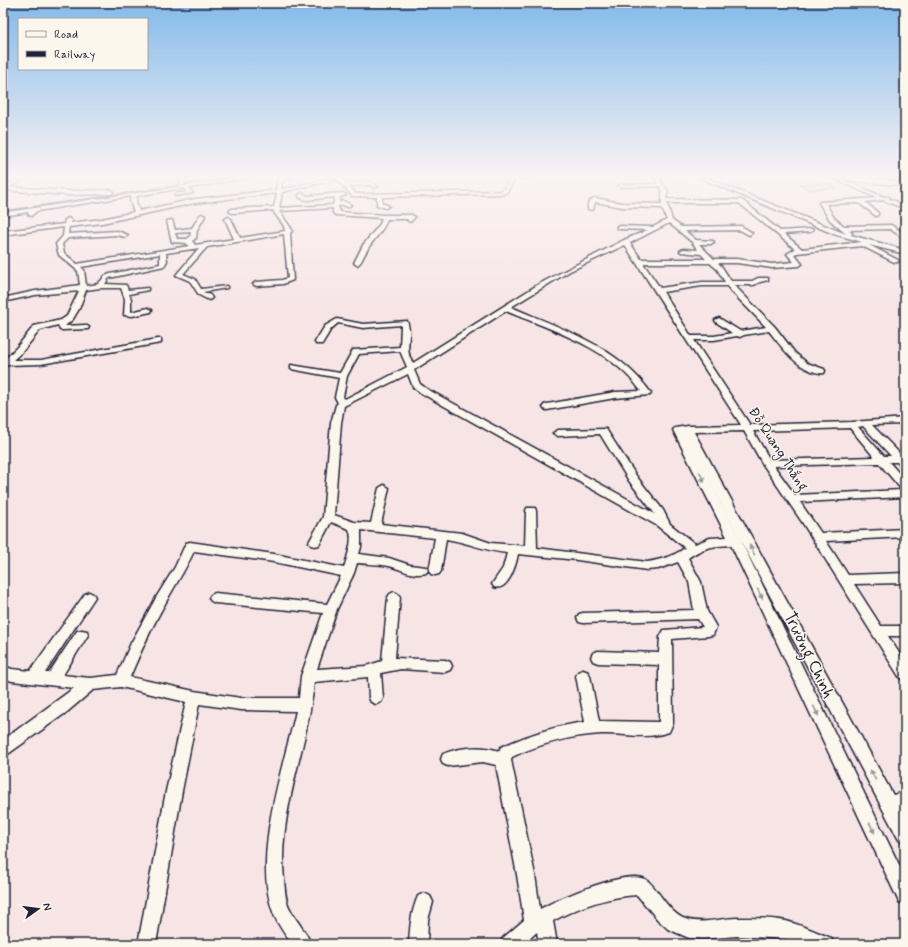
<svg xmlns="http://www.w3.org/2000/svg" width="908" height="947" font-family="Mynerve,sans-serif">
<rect width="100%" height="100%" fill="#f7e5e6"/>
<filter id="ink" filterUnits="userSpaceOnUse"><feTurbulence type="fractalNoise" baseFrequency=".025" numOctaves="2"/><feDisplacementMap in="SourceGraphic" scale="8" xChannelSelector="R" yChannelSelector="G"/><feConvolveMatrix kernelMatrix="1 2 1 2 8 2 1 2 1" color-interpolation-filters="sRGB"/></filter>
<g filter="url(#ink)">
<!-- green -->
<polygon fill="#c8e095" stroke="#758168" points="826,183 836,188 810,190 800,184"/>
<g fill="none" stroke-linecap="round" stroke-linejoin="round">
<!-- canal -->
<polygon fill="#8dc3eb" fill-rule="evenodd" points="694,177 699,177 764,204 761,205"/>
<!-- minor casing -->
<g stroke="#22223b" stroke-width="3">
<g id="minor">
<polygon points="23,177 29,177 9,187 68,191 111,190 114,192 111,194 68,195 3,190 3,186"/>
<path d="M182 177H187L184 180 185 185 240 177H252L189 188 193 193 175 196V194L187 192 184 188 136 196V201L139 211 195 199 276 190 278 179 293 177 282 181 281 189C302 187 322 177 343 177L342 178 346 183 371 182 378 187 374 188 370 185 349 186 356 194H365L502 191 510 178 529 177 514 180 507 192 503 194 382 197V203L389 206 386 208 377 205V197L352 196 337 179 282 192 279 208 333 205 335 197 307 200 300 198 299 195 302 193 307 196 343 193 346 195 340 197 339 203 343 201 351 205 348 207 343 205 338 206 339 212 385 215H412L415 217 410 222 407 220 408 219H387C384 231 372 240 366 252 363 256 362 263 357 265L354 263 363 245 380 224 382 218 336 215 333 213V208L279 211 291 228 292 231 290 233 293 280 283 284 256 286 253 284 256 282 282 280 288 278 284 234 207 247 183 274 195 279 201 289 227 286V288L203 292 210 295 212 298 209 300 199 295 190 281 176 275 199 248 166 253 167 261 164 266 114 277 109 278 105 284 126 285 128 290 148 288V290L129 294 131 299V312L148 308 152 310 151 312 132 316 124 315 125 299 121 288H100L86 290 79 309 73 319 65 326 85 325 89 327 88 329 63 330H60L58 325 40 330 23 351 13 360H41L158 339H161V343L41 364 7 365 3 367V361L17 347 34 326 61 320 67 316 79 291 35 295 3 302V298L35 291 80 285 78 271 59 255 56 244 63 236 64 227 3 235V231L64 224 65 220 68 218 71 220 70 223 102 219 134 212 130 201 131 196 37 211 31 216 28 214 29 212 3 216V212L180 186V180ZM277 193 274 207 232 209 229 211 232 213 273 210C276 218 285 223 285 231L240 238 231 219 228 217 225 219 234 239 195 245 192 241 196 238 197 230 205 216 202 214 200 215 192 228 175 230 172 220 167 221 172 242 186 243 189 246 77 264 64 253 62 244 68 238 117 235 125 237 128 235 117 231 68 234 69 227 102 223 195 203ZM191 232 190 237 187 239H177L175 233ZM160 254V264L110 274 105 276 98 284 86 286 84 270 81 267Z"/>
<path d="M654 177H658L668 191 666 199 742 200 780 231 812 229 813 230 810 232 784 234 802 249 862 242 834 234 698 177H704L846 234 830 220 819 203 820 202 877 198 830 177H836L884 197H889V199L905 205V209L883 200 865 202 878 213V215L876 216 859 203 826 204 834 218 844 226 891 225 905 234V239L890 229 848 230 852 233 851 235 905 250V254L869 245 898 260V262H894L862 246 797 253 794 254 802 264 799 266 772 268 737 263H718L722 267 731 281H752L758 278H768V280L760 282 754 285H734L775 327 795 353 807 363 824 369 825 371 824 373C819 374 816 372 812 371 792 363 782 347 769 331L744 335 740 337 737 336 714 340H694L750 425 852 422 905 418V424L872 425 905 459V468L902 467 897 462H889L905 480V497L800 502 821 533 905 529V537L826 541 848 575 905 573V583L854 584 881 626H905V636H888L905 662V680L900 678 802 522 762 463 744 431 694 432 893 795 905 792V808L900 809 905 818V842L899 840 684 433 741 541 905 877V905L899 902 731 545C712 546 704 547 688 558L701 582 707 611 716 627 713 635 708 636 672 639 673 723 669 732C648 740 624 733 601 734 571 736 539 744 512 757L511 760 535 875 540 909C557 899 632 866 648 881 661 893 670 916 689 920 705 924 722 918 737 918 751 918 772 918 786 921 801 925 817 932 831 938L834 944H799L785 939 737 936 703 939 689 938 668 929 658 920 637 895C608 897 579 906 553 921L557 944H539L537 932 523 944H500L503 938 524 920 517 875 496 765 483 762 448 766 443 764 441 759 443 754C459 747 483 745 499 751L501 747C528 735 555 726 585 722L576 676 578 672 583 670 588 672 590 676 599 721 659 722V665L598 663 593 661 591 657 593 653 598 651 659 653 660 637 664 630 703 627 698 619 583 623 579 622 577 618 579 614 583 613 694 610 689 582 678 562 658 569 647 570 577 560 518 554C516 565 508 592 494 587L492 584 503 568 507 553C485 551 467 542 446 539L441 571 439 574 435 575 431 574 429 571 435 538 361 530V547L359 554 389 558 410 565 426 567 428 570 426 573C413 577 401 569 389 566 378 564 367 564 357 563L354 573 337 609 317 669 366 666 382 661 388 597 390 594 394 592 398 594 400 597 395 658 445 660 450 662 452 666 450 670 445 672 401 669 381 673 383 698 381 702 376 704 371 702 369 698 368 677 314 682C308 748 277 813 284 880 285 889 285 899 289 907 295 920 306 931 311 944H292C285 934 277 924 273 912 252 856 283 768 296 711L241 710 199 704 182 791 156 944H138L166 791 186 702 121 687 93 690 67 712 8 754 3 756V740L74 688 12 681 3 678V666L12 669 30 671 85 594 89 592 93 594 95 597 93 600 45 673H49L77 631 82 630 87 631 88 635 63 675 90 678 117 675 131 643 157 596 175 567 186 543 190 542 274 554 344 568C347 557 354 540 349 529L331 522 319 545 315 546 311 545 309 542 323 517 331 423 336 405 338 403 335 397 339 378 291 369V365L340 373 353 350 400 347 401 325 363 328 338 323 331 329 322 344H316L315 342 325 326 337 319 363 324 407 321C413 335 403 350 413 363L539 284 624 240 648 230 619 229 617 228V226L653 227 667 220 662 208 622 207 595 202 593 210 588 209V203L594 198 622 203 662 204V191L660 186 620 187 618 186 620 185 658 184ZM667 203H739L795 249 787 254 794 262 772 264 737 259H714L699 244H711L714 242 713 241 696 240 685 231 740 230 749 235 752 233 751 232 741 226 681 227 672 220ZM669 223 692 242 698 250 683 249 680 251 681 252 701 254 706 259H641L630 243ZM625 245 741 425 688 426 675 428 673 430 727 537 710 538 695 544 670 524 663 510 637 477 606 429 558 430 553 433 558 436 600 434 629 481 655 514 427 389 420 384 414 370 506 311C554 331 609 347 641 391L615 392 547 404 544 405 543 407 544 409 547 410 615 398 650 395 651 393C618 346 562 329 511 307L570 271ZM643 263H710L717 269 725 282H702L660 288ZM702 286H727L731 291 766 327 740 331 719 318 715 320 716 322 732 333 714 336H691L663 292ZM400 351 407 367 345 399 343 397 347 376 359 354ZM408 374 413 387 421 393 656 525 685 548C674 556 661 560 647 562L537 548 536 511 535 508H527L526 511 525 546 491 543 462 533 381 524 389 488 384 485 379 488 371 523 354 522 334 515 341 423 344 406ZM863 426 891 456H884L858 427ZM850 428 874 457 770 460 753 431ZM879 463 902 490 795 495 774 466ZM194 551 274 562 341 576 327 604 215 593 211 595 209 598 211 601 215 603 323 613 301 676 299 698H241L194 691 130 677C141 651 152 626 166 602 175 585 186 569 194 551Z"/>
<path d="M424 893 430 896 433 902 428 920 427 944H409C410 927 411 912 418 896Z"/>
</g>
</g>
<!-- major casing -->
<g stroke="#22223b" stroke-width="3">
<polygon id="major" points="837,177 858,177 905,182 905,186 840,179"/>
</g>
<!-- minor -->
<use href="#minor" fill="#fbf7ec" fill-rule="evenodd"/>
<!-- major -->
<use href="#major" fill="#fbf7ec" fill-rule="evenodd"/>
<!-- rail -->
<polyline stroke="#22223b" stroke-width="1" points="3,212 242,177"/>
</g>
<!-- one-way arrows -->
<defs><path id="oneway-solid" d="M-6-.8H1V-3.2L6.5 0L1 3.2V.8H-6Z"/></defs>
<g fill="#99979c">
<use href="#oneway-solid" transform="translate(702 477) rotate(63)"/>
<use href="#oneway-solid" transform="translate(752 550) rotate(-118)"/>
<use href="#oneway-solid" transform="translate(760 594) rotate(64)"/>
<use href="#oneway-solid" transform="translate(816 711) rotate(64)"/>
<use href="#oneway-solid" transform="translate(873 775) rotate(-118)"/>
<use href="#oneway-solid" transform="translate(872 828) rotate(64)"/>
</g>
</g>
<!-- sky -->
<linearGradient id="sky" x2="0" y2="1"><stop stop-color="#83bae9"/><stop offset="0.57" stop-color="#fbf3f4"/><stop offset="1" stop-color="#fbf3f4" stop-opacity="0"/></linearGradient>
<rect width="908" height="310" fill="url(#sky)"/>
<g text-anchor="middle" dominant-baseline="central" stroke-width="3" stroke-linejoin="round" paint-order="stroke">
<!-- street labels -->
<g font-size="14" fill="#22223b" stroke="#fbf7ec">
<text transform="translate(778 449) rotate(57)">Đỗ Quang Thắng</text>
</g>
<!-- near-street labels -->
<g font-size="17" fill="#22223b" stroke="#fbf7ec">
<text transform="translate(809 655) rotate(64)">Trường Chinh</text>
</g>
</g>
<!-- margin -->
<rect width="908" height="947" fill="none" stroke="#fbf7ec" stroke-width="16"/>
<rect x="8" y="8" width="892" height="931" fill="none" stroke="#22223b" stroke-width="1.5" filter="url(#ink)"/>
<!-- legend -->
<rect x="18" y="18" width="130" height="52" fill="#fbf7ec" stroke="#a4a2a5"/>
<rect x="26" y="31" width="20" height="6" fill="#fbf7ec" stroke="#a4a2a5"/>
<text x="54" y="38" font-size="12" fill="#22223b">Road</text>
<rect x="26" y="51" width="20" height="6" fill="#22223b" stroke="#a4a2a5"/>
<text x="54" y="58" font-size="12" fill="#22223b">Railway</text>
<!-- north arrow -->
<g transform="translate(38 909) rotate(76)" stroke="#fbf7ec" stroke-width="3" paint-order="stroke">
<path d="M0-3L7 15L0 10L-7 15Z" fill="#22223b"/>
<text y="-6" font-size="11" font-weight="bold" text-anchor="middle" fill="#22223b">N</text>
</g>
</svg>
